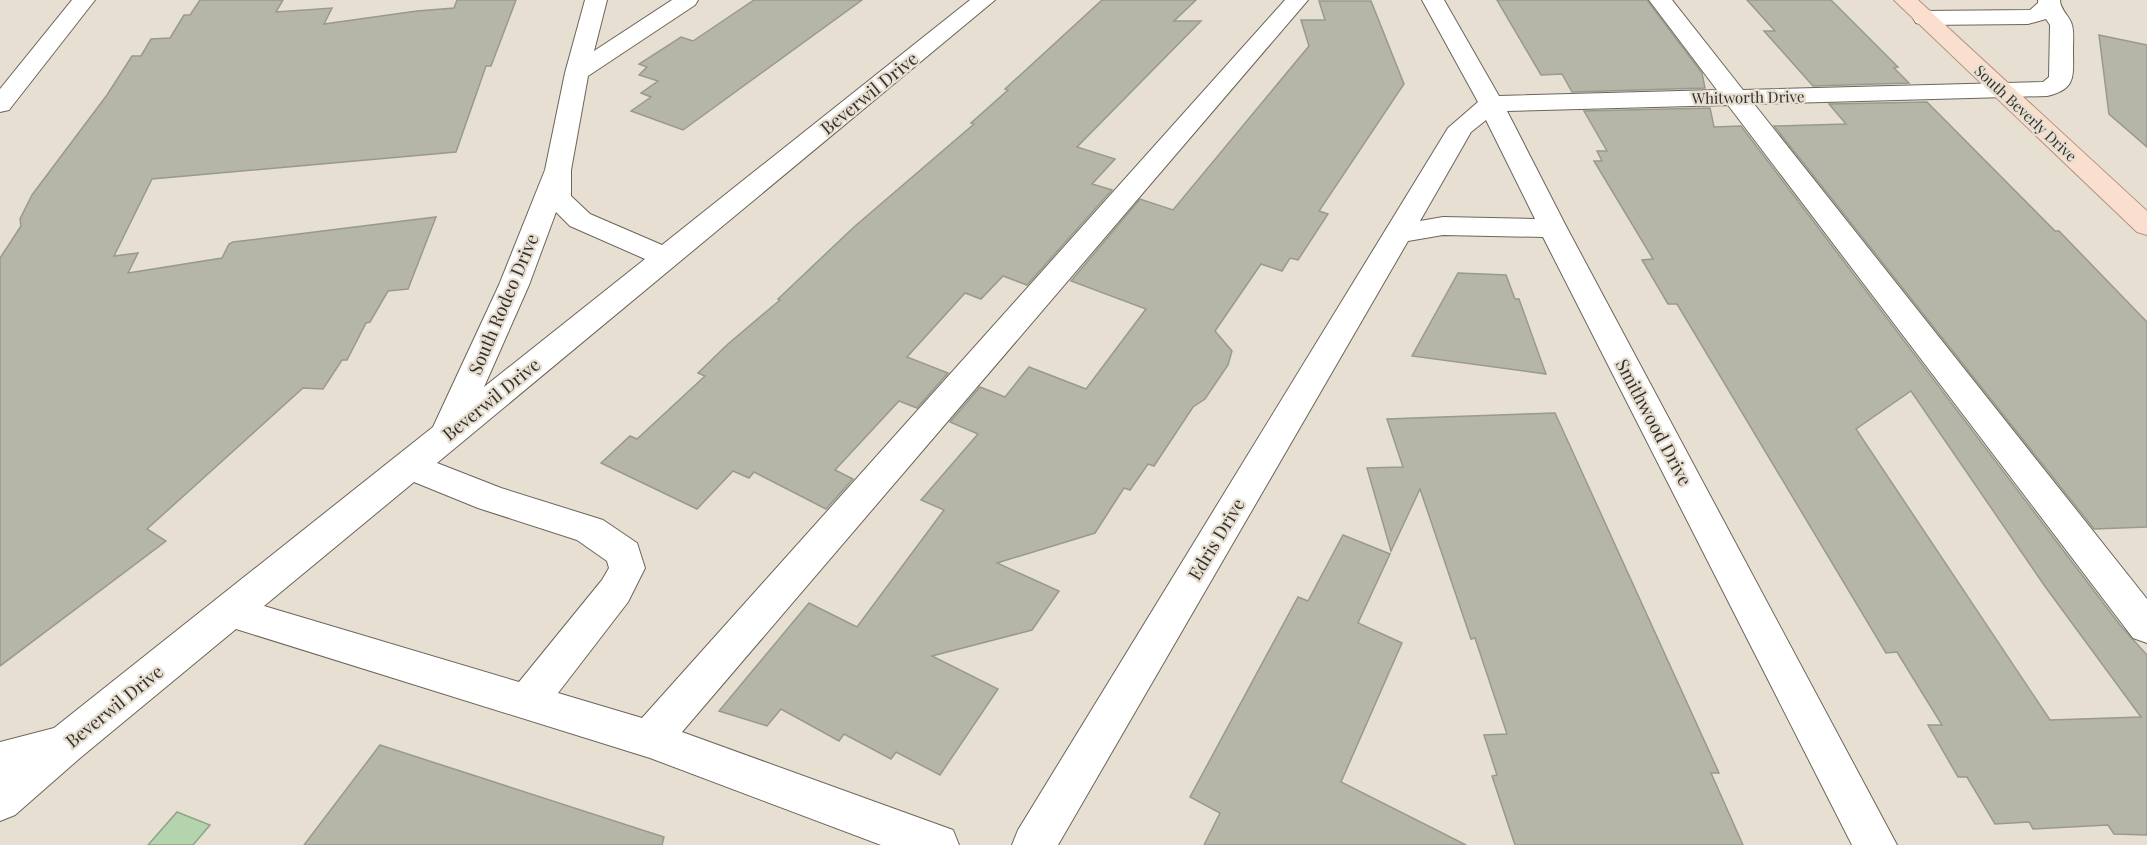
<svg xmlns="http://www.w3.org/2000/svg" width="2147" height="845" font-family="'Playfair Display',serif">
<rect width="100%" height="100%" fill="#e7dfd2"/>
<!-- water -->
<polygon fill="#b4d4ae" stroke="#8ea387" stroke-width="1.5" points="177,812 210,825 193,845 148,845"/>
<!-- building -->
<g fill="#b5b6a8" stroke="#989a8c" stroke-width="1.5" fill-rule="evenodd">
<polygon points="200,0 283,0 276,12 332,8 324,24 417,11 454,8 457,0 516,0 491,66 486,66 456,152 152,179 114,256 138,253 128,273 222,258 229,244 233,242 436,217 408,289 388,291 370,322 366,323 347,360 342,360 323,389 303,388 147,529 166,541 0,666 0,258 21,226 20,219 32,195 107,95 132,56 141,56 151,39 170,38 184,15 190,15"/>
<polygon points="754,0 862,0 683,130 631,111 651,97 641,93 658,81 639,75 647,67 639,64 681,37 693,41"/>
<polygon points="1102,0 1196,0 1174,21 1201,21 1077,147 1115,159 1092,184 1112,190 1027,285 1003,276 981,299 965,293 907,357 948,373 917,408 899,401 835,470 853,479 826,509 754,472 749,478 733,471 697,509 601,463 630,436 637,439 705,376 698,373 728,344 780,300 778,299 854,227 974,124 971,123 1008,90 1005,89"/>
<polygon points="1497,0 1647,0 1702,73 1705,88 1572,92 1562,74 1541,75"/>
<polygon points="1747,0 1831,0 1898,67 1894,68 1909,83 1813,86 1764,31 1775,31"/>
<polygon points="1319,1 1371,1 1404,84 1319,211 1328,214 1298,260 1290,258 1282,271 1261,264 1215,331 1232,351 1228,365 1205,399 1193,407 1154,466 1148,464 1130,490 1124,488 1095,533 997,563 1059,591 1032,630 932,656 998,689 940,775 896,752 891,759 844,734 839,741 781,709 767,726 719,711 809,603 857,627 944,510 921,500 978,434 950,422 980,387 1005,397 1029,367 1086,389 1146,309 1071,281 1140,199 1173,210 1309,46 1301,20 1325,20"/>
<polygon points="2099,35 2147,45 2147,147 2109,114"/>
<polygon points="1927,102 2055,231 2059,231 2147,322 2147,527 2094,529 1774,126 1846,124 1829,104"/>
<path d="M1710 108 1714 127 1741 126 2120 625 2147 655V835L2114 834 2108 825 2033 829 2029 822 1995 824 1967 777H1958L1928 725H1942L1897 652 1886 653 1677 304H1668L1642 260 1653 259 1594 161H1602L1597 151H1607L1584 111ZM1911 391 2044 585 2141 717 2050 720 1856 429Z"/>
<polygon points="1458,273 1506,275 1515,299 1519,299 1546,374 1412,356"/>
<polygon points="1555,413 1719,773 1711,773 1743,845 1515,845 1492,776 1497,775 1484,735 1507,734 1475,638 1471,639 1420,489 1391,551 1367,468 1403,467 1387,419"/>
<polygon points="1343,535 1390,554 1358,623 1402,643 1341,782 1466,845 1204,845 1220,813 1190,797 1298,597 1308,601"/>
<polygon points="380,745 664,837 662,845 304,845"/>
</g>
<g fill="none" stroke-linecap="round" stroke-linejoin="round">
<!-- minor casing -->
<g stroke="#6c655a" stroke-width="2">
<g id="minor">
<polygon points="72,0 95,0 9,110 0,112 0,89"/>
<path d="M585 0H607L594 51 672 0H698L695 5 588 76 571 170V196L590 214 662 245 970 0H995L437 463 501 488 603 520 637 543 645 568 628 602 558 693 642 718 1285 0H1308L682 732 953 830 959 845H881L650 758 236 629 80 758 15 815 0 821V742L54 728 433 427 499 285 545 170 565 73ZM556 212 570 226 645 259 484 387 529 285ZM414 482 478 508 577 540 607 561 609 568 602 580 519 682 264 606Z"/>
<path d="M1422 0H1444L1499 96 1717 90 1649 0H1672L1743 90 2043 82 2049 77 2050 25 2046 19 2028 24 1924 25 1916 23 1913 18 1916 13 1924 11 2030 10 2038 3V0H2060C2060 10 2070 16 2072 25 2074 32 2073 42 2073 49 2073 76 2077 89 2047 96L1754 104 2147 599V643L2133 638 1728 105 1507 111 1567 228 1897 845H1852L1543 237 1443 235 1408 241 1058 845H1012L1018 830 1448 128 1478 102ZM1486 120 1535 219 1443 217 1420 221 1471 132Z"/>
</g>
</g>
<!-- major casing -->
<g stroke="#b39381" stroke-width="2">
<polygon id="major" points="1894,0 1918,0 2147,211 2147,235 2137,232"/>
</g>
<!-- minor -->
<use href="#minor" fill="#fff" fill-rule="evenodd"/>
<!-- major -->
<use href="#major" fill="#fadfcf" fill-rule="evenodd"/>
</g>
<g text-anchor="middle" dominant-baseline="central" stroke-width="4.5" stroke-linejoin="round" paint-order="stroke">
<!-- far-street labels -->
<g font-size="15" fill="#34302b" stroke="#e7dfd2">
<text transform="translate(1748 97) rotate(-1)">Whitworth Drive</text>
<text transform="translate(2026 113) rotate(43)">South Beverly Drive</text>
</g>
<!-- street labels -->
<g font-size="18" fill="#34302b" stroke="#e7dfd2">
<text transform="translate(869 93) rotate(-39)">Beverwil Drive</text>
<text transform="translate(503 304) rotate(-67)">South Rodeo Drive</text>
<text transform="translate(491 399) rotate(-39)">Beverwil Drive</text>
<text transform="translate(1654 422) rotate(62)">Smithwood Drive</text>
<text transform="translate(1216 539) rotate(-59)">Edris Drive</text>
<text transform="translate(114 706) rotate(-39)">Beverwil Drive</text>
</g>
</g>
</svg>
